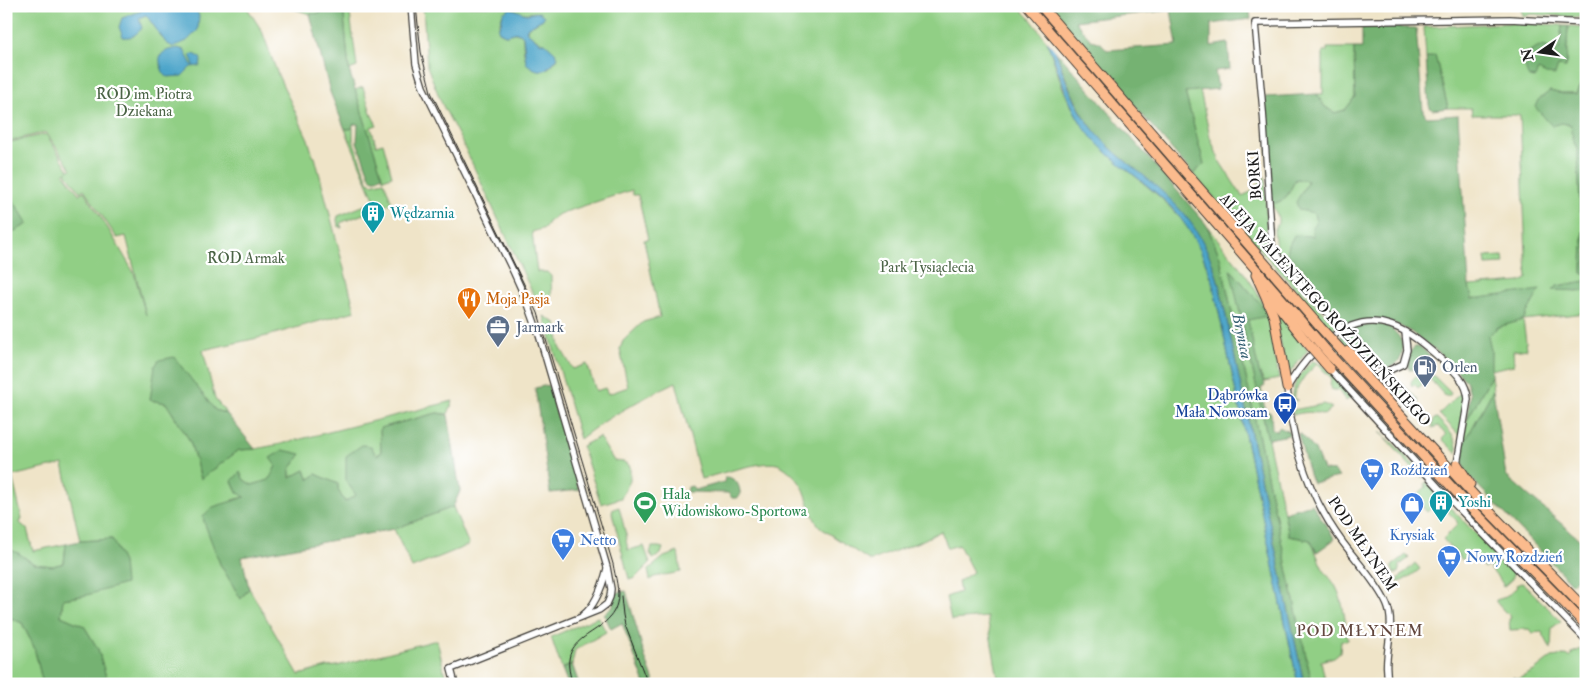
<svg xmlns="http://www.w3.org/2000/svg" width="1592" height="690" font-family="'IM FELL Double Pica',serif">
<rect width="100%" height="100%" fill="#fff"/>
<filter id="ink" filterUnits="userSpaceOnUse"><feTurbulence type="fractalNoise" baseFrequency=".02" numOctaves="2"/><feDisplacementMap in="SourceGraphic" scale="10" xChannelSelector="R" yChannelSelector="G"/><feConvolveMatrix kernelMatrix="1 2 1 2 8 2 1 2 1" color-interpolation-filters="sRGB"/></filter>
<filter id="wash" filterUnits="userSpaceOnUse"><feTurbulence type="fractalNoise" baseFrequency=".0096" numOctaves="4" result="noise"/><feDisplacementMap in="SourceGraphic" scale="20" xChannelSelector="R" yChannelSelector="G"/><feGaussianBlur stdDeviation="1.12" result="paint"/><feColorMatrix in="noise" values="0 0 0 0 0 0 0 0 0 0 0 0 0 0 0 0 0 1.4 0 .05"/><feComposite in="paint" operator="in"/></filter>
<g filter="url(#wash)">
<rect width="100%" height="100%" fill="#efe4c8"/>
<!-- green -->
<g fill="#91cf85" stroke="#567650" fill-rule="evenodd">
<path d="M6 6H246L262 31 278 75 308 139 313 156 315 157 355 311 267 336 203 350 215 399 227 414 215 410 173 357 150 400 166 403 190 441 201 479 239 450 255 449 281 444 453 401 448 414 437 413 380 428 381 453 376 455 356 496 344 502 338 490V484L316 474 308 481 305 470 290 478V469L276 466 270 480 252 485 244 480 240 473 245 497 232 500 214 546 220 564 241 599 249 588 299 675 327 667 337 666 437 640 447 684H291L290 681H265L254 684H112L106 677 98 649 84 626 61 616 63 599 87 595 112 539 80 541 63 464 12 476 22 518 20 523 27 529 33 551 66 544 64 563 53 566 34 564 18 553 6 548V143L46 134 69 170 71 169 46 132 6 142ZM68 171 66 173 80 192 84 189 117 238 126 236 146 315 134 273 109 230 84 191 79 194 64 174Z"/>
<polygon points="285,6 321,6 321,13 310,14"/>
<polygon points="343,6 349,6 357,67 349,70"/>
<path d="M423 6H1018L1030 18 1047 41 1062 86 1069 102 1081 123 1106 152 1161 198 1185 223 1198 244 1212 280 1298 684H999L987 617 951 620 946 597 960 592 958 582 973 572 959 545 948 548 941 531 921 541 870 561 821 528C810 517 810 500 802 486 798 479 788 469 780 465 767 458 717 475 701 479L676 382C643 398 609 416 580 439L544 316 556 323 560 347 573 369 587 364 596 391 605 388 608 394 628 387 620 349 623 341 643 322 660 317 644 240 648 239 638 195H633L632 190 559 214 548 222 545 228 532 232 537 272H547L551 276C551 290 555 303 540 309L464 146 442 104 427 66ZM536 12 543 19 528 27 527 32C537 41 550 46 558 58 555 61 551 67 547 69 537 73 527 66 525 57 523 50 523 43 523 36 518 29 512 35 506 35L499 32 498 29 503 13C514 13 525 14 536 12Z"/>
<polygon points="1520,6 1586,6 1586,18 1530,14 1527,16 1523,16"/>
<path d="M1509 23 1562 25 1559 50 1553 52 1539 46C1530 51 1525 54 1525 65L1541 70 1558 66 1566 67 1568 26 1586 27V75L1577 94H1562L1550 91 1562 123 1571 125 1573 140 1578 150 1580 211 1586 202V227L1583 232 1582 273 1586 275V281L1558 286 1553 290 1586 291V313L1523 320 1527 349 1513 351 1514 365 1490 370 1491 350 1488 336 1498 327 1523 320 1472 299 1469 286 1520 282 1527 279 1520 115H1472L1471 108H1448L1435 55 1426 58 1424 27Z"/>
<polygon points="1327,48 1354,48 1355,97 1345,110 1335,113 1324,106 1317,94 1323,94 1323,52 1327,51"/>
<polygon points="363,87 372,116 377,125 371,127 376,145 383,143 392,176 383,179 355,90"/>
<polygon points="1200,90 1210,137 1220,162 1242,196 1251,192 1265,176 1267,244 1277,261 1305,293 1336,325 1336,327 1332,330 1193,174 1204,164 1185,92"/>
<polygon points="1120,104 1197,192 1195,193 1118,105"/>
<polygon points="353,127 353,140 368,181 371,184 384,181 392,203 340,223 342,228 338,226 337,220 338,216 375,201 345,129"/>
<path d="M1296 179 1308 181 1316 222 1308 272 1300 280 1276 250 1274 231 1278 223V216L1271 204C1288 201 1288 193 1296 179Z"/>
<path d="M1207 226C1228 253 1252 278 1266 310L1231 270 1289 536 1310 540C1316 550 1318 560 1323 569 1327 575 1332 580 1335 585 1344 601 1345 622 1348 640L1341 641 1340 652 1334 657 1321 661 1326 684H1312L1220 257Z"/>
<polygon points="1503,256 1504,264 1486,265 1485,257"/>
<polygon points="1272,304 1308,350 1288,375"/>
<polygon points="1268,316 1279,379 1264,382 1259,372 1247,319"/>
<path d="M1312 361C1327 364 1341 386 1351 397L1346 401 1338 390H1332L1330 385 1331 378 1317 364 1304 377 1294 393 1295 399 1298 400H1292C1290 387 1303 370 1312 361Z"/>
<path d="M1433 375 1450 392 1451 394 1449 396H1445L1429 378 1418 388 1414 384 1412 386C1409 382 1413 379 1416 376Z"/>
<polygon points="1491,376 1493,390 1463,445 1467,420"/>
<path d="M1394 381 1403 384 1418 400V415C1414 410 1411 405 1407 401 1402 394 1395 390 1389 382Z"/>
<polygon points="1463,390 1465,402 1460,436 1439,414"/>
<path d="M1324 404 1332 408 1324 415C1314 411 1303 412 1293 415V410Z"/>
<path d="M1437 418C1446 428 1459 438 1457 454L1442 439 1446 435 1438 426 1432 428 1434 419Z"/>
<polygon points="1380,432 1395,445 1424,476 1421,478"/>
<polygon points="599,437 614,461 624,462 630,466 630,481 621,498 601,504 582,446"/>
<path d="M1426 482C1433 489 1443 495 1438 505L1436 504 1427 512 1414 497 1426 487 1424 484Z"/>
<polygon points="1444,501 1513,572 1512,579 1503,587 1502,586 1503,584 1488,566 1485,568 1471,552 1469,552 1468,555 1462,560 1443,539 1457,525 1457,521 1447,511 1443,513"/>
<polygon points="453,507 469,545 412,568 394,529"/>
<polygon points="619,507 627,539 626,540 628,550 644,546 650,563 634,579 629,579 612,513 613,509"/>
<polygon points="652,547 659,547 663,548 661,554 653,559 650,553"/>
<polygon points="678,552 681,572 654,577 650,580 648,570 664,557"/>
<polygon points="1406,555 1409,558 1400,565 1398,573 1394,573 1392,569 1392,566"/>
<path d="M1415 563 1420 569C1413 575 1406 579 1398 583L1399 578Z"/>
<polygon points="1521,583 1524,584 1561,621 1552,628 1551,649 1542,632 1532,633 1529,629 1510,630 1509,619 1511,618 1509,614 1505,612 1496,602 1496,600 1506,597 1517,587 1516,585"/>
<polygon points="6,616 22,623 34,647 43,684 6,684"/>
<polygon points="598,617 606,632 575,650 572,664 562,669 551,637"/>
<polygon points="1586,647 1586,684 1515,684 1513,677 1518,679 1534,671 1552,657 1566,655 1570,657 1572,655 1572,653"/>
</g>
<!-- forest -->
<g fill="#74b272" stroke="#486747" fill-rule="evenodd">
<polygon points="321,6 343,6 349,70 382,176 377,179 371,179 357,142 358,124 354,124 351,129 345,129 330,92 310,14 321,13"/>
<path d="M1049 6H1249L1251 19 1211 24V46L1228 43 1230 69 1215 71 1218 89 1185 92 1204 164 1193 174ZM1171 10 1177 45 1107 50 1101 43 1091 40 1075 21Z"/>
<path d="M1562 26H1568L1566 67 1558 66 1555 75 1546 74 1538 70 1535 78 1529 77C1523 66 1523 55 1535 49 1543 45 1547 45 1553 52L1559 50Z"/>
<path d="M1362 27 1416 28 1423 111 1425 115 1427 117 1458 115 1469 286 1472 299 1540 290 1523 320 1498 327 1488 336 1491 350V376L1467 420 1470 394 1467 382 1444 357 1411 332 1394 323 1378 319 1343 325 1300 280 1308 272 1287 253 1289 245 1294 235 1313 236 1312 228 1316 222 1314 213 1299 210 1296 202 1308 181 1296 179C1288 193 1288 201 1271 204L1265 97 1317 94 1324 106 1334 113 1345 110 1355 97 1354 48H1362Z"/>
<path d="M1056 51 1206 224 1220 257 1312 684H1304L1220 288C1206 236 1186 211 1144 177 1130 164 1114 153 1101 139 1079 114 1066 82 1056 51Z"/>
<polygon points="1435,55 1448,108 1432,110 1430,108 1429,105 1426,58"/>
<polygon points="1586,75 1586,202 1580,212 1578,150 1573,140 1571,125 1562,123 1552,126 1535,107 1538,100 1550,91 1562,94 1577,94"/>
<polygon points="6,188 28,224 13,232 6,223"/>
<polygon points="1586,227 1586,275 1582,273 1583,232"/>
<polygon points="1230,269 1266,310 1268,316 1248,320 1259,372 1265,386 1261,388 1265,410 1271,413 1272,429 1277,431 1279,427 1289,432 1289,435 1268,439"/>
<polygon points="1586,281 1586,291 1552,290 1557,286"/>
<path d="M1370 325C1374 325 1378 324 1382 325 1387 325 1392 328 1395 332 1409 345 1403 369 1383 368 1364 367 1350 351 1340 337L1348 333 1347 331 1358 327Z"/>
<path d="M1415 347C1423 346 1430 355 1432 363L1430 366 1410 370C1406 363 1408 351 1415 347Z"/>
<polygon points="174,357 215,410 227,414 255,449 239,450 201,479 190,441 166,403 150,400 155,366 159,360"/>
<polygon points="548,385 579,490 550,493 535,388"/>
<polygon points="1493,390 1506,476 1586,545 1586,568 1572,584 1465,472 1463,462 1463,445"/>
<polygon points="437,413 448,415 460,491 453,507 394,529 242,557 249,588 241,599 220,564 204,522 203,516 213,507 245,497 237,492 232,481 240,472 244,480 252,485 269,480 276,466 270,458 283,450 301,454 290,469 290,478 305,470 309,480 316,474 338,484 338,490 345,502 356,495 346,481 346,456 362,445 371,446 376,455 381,453 380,428"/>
<polygon points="1298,434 1301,434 1315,450 1323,470 1334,471 1339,477 1313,483 1309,474"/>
<path d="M725 477C735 477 741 485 740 496L737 498H732L728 493 687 492 688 487 692 486 695 490 724 482Z"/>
<polygon points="1312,504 1335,539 1317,552 1310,540 1289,536 1284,512"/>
<polygon points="112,539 123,562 125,584 87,595 63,599 61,616 84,626 98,649 106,677 112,684 43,684 34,647 22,623 6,616 6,548 18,553 34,564 53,566 64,563 66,544 80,541"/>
<polygon points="626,591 645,657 655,684 645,684 622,623 611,629 604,614 613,606 615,593"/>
<polygon points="572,664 579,684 568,684 562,669"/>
</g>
<!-- water -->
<g fill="#4ca4c9" stroke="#346072">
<path d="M146 6H195L199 16 198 30 187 41 173 47 166 43 146 15 139 18 142 28C136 35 132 38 123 37L119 27 122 18 141 11 143 7Z"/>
<path d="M1043 6C1055 48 1065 93 1093 129 1107 147 1125 161 1143 175 1185 210 1206 234 1220 288L1304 684H1298L1212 280C1202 250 1189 225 1166 202 1142 179 1113 162 1091 137 1073 115 1064 89 1055 62 1052 55 1049 48 1047 40 1045 29 1044 17 1043 6Z"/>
<path d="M511 8 526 14 539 12 544 16 543 19 528 27 526 31 539 42 545 43 555 52 558 57C548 70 540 76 526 63L523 36C518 29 512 35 505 35L499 32 498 29 501 23 503 13Z"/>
<path d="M178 48 184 50 192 65H194L190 55 194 54C201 57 202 58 200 66L191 67 182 76 167 77C164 74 162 71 161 66 156 52 167 50 178 48Z"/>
</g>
<!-- pier -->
<polygon fill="#efe4c8" points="1034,6 1045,6 1060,56 1043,36"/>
</g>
<g filter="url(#ink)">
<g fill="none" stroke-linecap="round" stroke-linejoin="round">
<!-- minor casing -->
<g stroke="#3c3a36" stroke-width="8">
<g id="minor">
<polyline points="411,6 416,64 423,87 514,273 528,304 539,335 607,567 611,589 610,597 607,604 599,610 451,669 455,684"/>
<polyline points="1343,329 1304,288 1282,262 1272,245 1263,111 1255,23 1510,19 1586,23"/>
<polyline points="1330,369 1440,489 1586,640"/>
<polyline points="1373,371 1383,373 1403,364 1407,350 1405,332"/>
<path d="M583 615C595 606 603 584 607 569"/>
<path d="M1389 684C1381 657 1397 629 1387 605 1379 585 1354 558 1341 540 1308 495 1292 443 1287 388 1306 355 1347 310 1390 325 1409 331 1426 346 1441 359 1453 370 1467 381 1468 399L1457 464"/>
</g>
</g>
<!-- highway casing -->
<g stroke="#3c3a36" stroke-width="11">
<g id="highway">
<polyline points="1027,6 1313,335"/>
<polyline points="1041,6 1320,327"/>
<polyline points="1256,275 1266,297 1274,317 1287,388"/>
<polyline points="1269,294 1306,341"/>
<polyline points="1340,349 1482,504 1586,610"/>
<polyline points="1348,351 1373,371"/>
<polyline points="1331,356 1471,508 1586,625"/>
<polyline points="1324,362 1330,369"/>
<polyline points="1457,464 1470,484"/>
</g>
</g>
<!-- minor -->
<use href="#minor" stroke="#fff" stroke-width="5.5"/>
<!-- highway -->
<use href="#highway" stroke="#fbbb8d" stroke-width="9"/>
<!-- tram -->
<g stroke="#1c1c1c" stroke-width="1">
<path d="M416 6 421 52 431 92 538 313 613 564C615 576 620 591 617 603 608 639 553 631 573 684"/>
<polyline points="621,596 623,615 625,625 648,684"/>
</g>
<!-- highway-bridge casing -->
<g stroke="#3c3a36" stroke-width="11" stroke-linecap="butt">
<g id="highway-bridge">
<polyline points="1320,327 1340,349"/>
<polyline points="1313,335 1331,356"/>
<polyline points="1306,341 1324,362"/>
</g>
</g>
<!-- highway-bridge -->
<use href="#highway-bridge" stroke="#fbbb8d" stroke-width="9"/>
</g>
</g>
<!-- icons -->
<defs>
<g id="building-pin" transform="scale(1.25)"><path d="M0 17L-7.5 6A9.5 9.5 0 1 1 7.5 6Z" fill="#0f9aa8" stroke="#fff"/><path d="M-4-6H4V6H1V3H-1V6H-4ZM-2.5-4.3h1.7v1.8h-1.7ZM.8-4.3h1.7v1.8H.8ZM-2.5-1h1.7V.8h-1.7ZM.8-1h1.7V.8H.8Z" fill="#fff"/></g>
<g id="restaurant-pin" transform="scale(1.25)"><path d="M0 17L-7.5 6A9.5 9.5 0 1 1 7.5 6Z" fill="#e8710a" stroke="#fff"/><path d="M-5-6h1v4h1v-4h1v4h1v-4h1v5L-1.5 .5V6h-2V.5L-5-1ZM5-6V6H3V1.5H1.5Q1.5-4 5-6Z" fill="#fff"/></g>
<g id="office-pin" transform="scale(1.25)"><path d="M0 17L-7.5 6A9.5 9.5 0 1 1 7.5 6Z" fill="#5c6f8a" stroke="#fff"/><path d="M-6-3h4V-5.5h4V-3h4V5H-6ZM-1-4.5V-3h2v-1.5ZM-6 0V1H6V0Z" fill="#fff"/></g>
<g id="fuel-pin" transform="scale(1.25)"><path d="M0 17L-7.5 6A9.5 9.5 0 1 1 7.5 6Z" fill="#5c6f8a" stroke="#fff"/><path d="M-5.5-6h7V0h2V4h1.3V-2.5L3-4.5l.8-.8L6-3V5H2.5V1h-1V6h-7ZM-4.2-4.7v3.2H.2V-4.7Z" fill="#fff"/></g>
<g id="bus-pin" transform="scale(1.25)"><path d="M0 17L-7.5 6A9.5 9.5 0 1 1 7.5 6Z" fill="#1a4fb4" stroke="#fff"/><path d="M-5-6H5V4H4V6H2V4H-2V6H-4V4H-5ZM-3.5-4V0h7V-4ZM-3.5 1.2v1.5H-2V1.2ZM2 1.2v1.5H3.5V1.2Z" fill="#fff"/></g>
<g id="supermarket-pin" transform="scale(1.25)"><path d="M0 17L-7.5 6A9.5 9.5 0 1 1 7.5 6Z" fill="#3f7fe0" stroke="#fff"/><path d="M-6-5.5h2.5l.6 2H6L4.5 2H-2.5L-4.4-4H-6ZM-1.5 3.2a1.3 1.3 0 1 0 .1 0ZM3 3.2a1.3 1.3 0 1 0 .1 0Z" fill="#fff"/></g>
<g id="stadium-pin" transform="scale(1.25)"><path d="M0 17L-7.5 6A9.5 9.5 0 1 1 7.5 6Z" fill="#2e9e5b" stroke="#fff"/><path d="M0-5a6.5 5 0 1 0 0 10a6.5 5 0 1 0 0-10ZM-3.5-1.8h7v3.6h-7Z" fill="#fff"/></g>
<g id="shop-pin" transform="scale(1.25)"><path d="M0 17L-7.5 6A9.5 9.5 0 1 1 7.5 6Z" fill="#3f7fe0" stroke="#fff"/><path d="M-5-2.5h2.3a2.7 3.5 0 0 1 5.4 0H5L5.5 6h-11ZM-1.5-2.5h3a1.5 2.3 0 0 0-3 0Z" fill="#fff"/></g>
</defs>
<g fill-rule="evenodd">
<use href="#building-pin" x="373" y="213"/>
<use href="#restaurant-pin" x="469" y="299"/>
<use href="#office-pin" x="498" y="327"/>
<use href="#fuel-pin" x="1425" y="367"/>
<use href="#bus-pin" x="1285" y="404"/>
<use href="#supermarket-pin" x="1372" y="470"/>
<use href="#building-pin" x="1441" y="502"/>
<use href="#stadium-pin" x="645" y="503"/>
<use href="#shop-pin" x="1412" y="504"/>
<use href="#supermarket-pin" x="563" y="540"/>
<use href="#supermarket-pin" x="1449" y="557"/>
</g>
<g text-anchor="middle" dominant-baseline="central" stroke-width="4.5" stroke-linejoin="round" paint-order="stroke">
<!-- park labels -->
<g font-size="15" fill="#4b6446" stroke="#fff">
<text x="144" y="94">ROD im. Piotra<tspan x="144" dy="17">Dziekana</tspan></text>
<text x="246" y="258">ROD Armak</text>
<text x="927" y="267">Park Tysiąclecia</text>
</g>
<!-- street labels -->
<g font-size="15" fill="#1c1c1c" stroke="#fff">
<text transform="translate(1255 175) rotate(-94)">BORKI</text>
<text transform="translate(1325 310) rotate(48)">ALEJA WALENTEGO ROŹDZIEŃSKIEGO</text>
<text transform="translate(1362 544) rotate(56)">POD MŁYNEM</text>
</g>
<!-- culture labels -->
<g font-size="15" fill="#0d838f" stroke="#fff" text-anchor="start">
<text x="390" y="213">Wędzarnia</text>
<text x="1458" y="502">Yoshi</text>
</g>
<!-- food labels -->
<g font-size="15" fill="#c56008" stroke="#fff" text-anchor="start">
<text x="486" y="299">Moja Pasja</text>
</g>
<!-- service labels -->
<g font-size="15" fill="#4e5e75" stroke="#fff" text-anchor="start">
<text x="516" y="327">Jarmark</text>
<text x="1442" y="367">Orlen</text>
</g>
<!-- transit labels -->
<g font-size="15" fill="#164399" stroke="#fff" text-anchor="end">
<text x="1268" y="395">Dąbrówka<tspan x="1268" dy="17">Mała Nowosam</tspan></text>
</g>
<!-- shop labels -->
<g font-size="15" fill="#366cbe" stroke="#fff" text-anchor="start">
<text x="1390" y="470">Roździeń</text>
<text x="1412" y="535" text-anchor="middle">Krysiak</text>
<text x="580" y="540">Netto</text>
<text x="1466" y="557">Nowy Rozdzień</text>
</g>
<!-- leisure labels -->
<g font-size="15" fill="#27864d" stroke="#fff" text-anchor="start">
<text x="662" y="494">Hala<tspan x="662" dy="17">Widowiskowo-Sportowa</tspan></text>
</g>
<!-- water labels -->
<g font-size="16" font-style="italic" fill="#346072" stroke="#fff">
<text transform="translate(1242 336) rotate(78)">Brynica</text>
</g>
<!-- neighbourhood labels -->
<g font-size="16" letter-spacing="1" fill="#62473e" stroke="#fff">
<text x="1360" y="631">POD MŁYNEM</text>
</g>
</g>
<!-- margin -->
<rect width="1592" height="690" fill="none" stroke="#fff" stroke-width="25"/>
<!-- north arrow -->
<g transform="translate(1540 52) rotate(257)" stroke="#ffffff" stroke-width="4" paint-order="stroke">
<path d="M0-4L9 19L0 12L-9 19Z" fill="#1c1c1c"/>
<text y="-8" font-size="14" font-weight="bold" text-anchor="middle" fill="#1c1c1c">N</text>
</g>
</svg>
